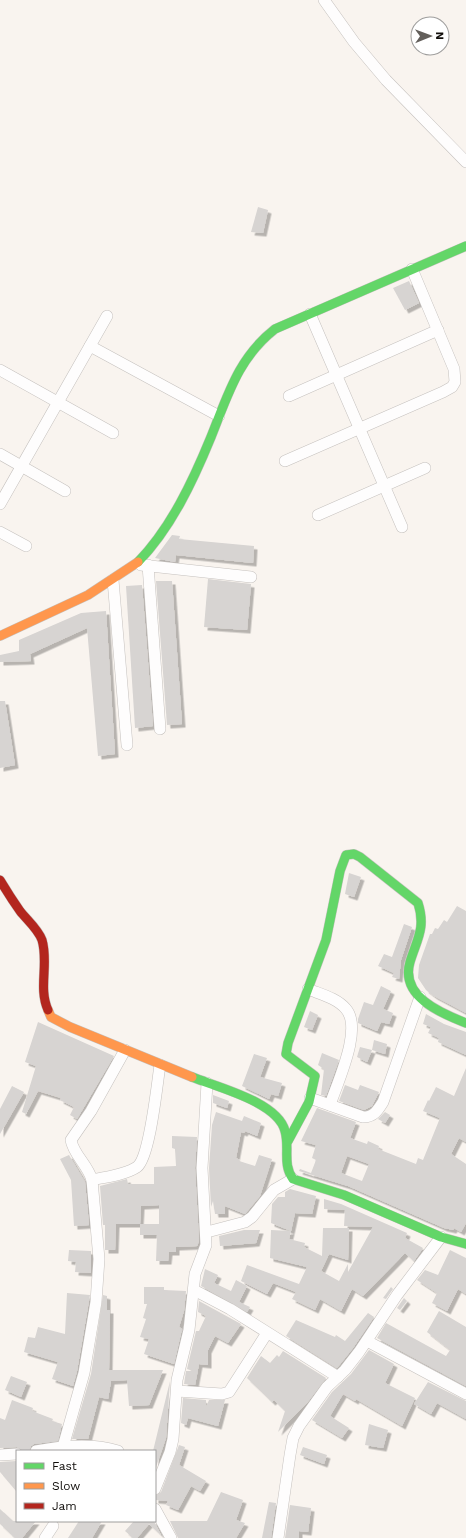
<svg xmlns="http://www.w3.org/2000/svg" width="466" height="1538" font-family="'Work Sans',sans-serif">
<defs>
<filter id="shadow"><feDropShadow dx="3.5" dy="3.5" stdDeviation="0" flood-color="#0004"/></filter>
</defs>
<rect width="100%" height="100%" fill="#f9f4ef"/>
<!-- building -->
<g fill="#d7d4d2" fill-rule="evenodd" filter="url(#shadow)">
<polygon points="258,207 268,210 263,233 251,232"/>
<polygon points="409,281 419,303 405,310 393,288"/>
<polygon points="172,535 180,536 179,539 254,546 253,563 176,555 175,562 155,558"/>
<polygon points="208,579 251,584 247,630 204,627"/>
<polygon points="156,581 172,581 182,724 167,725"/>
<polygon points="142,585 153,726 135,728 126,586"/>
<polygon points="106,611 115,754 98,756 87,628 30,654 31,661 0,662 0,655 19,651 19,640 81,613"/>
<polygon points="0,701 5,701 15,765 0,768"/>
<polygon points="349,873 361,877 354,897 345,894"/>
<polygon points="457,906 466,911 466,1013 434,996 426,990 418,978 419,965 430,934 432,934 435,928 438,929 444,920 447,922"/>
<polygon points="404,924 412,927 401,960 399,979 392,977 394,973 378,966 384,954 392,957"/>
<polygon points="381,986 391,991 383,1009 393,1013 389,1024 381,1022 377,1031 358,1023 358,1019 364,1002 373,1005"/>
<polygon points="310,1011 318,1015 312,1030 304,1027"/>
<polygon points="426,1014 444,1024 466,1032 466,1055 438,1042 439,1038 428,1033 431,1027 423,1024"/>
<polygon points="38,1022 114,1056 77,1119 70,1115 74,1107 60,1100 61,1098 38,1091 26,1114 22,1112 36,1066 25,1062"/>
<polygon points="374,1040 387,1044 385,1054 372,1050"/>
<polygon points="360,1047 372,1050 367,1062 357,1057"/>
<polygon points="322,1053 339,1060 326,1096 321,1095 324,1069 318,1065"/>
<polygon points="254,1054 267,1058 260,1077 282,1083 278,1096 271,1094 269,1099 242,1086"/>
<path d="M466 1068V1142L459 1138 451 1154 466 1164V1223L461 1232 454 1228 453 1230 444 1228 348 1186 299 1171 300 1169 311 1173 316 1160 312 1158 316 1145 301 1141 317 1108 356 1122 350 1138 367 1144 368 1141 379 1146 378 1149 416 1164 418 1158 423 1160 440 1118 423 1111 428 1100 429 1101 436 1087 454 1096ZM347 1156 369 1164 362 1181 341 1173Z"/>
<polygon points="345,1085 358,1090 360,1085 379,1092 372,1106 364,1110 339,1101"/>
<polygon points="12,1086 24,1092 0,1134 0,1109"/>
<polygon points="213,1095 229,1101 227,1108 213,1103"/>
<polygon points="216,1112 242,1121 244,1116 261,1123 257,1136 245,1131 244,1133 241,1132 236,1158 240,1160 239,1161 255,1166 259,1155 272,1159 260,1196 245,1214 225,1206 225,1214 215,1214 213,1201 211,1207 209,1168 212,1125"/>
<polygon points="385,1112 390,1115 385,1123 378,1119"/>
<polygon points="172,1136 197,1137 195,1168 199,1241 197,1246 176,1247 176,1252 169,1252 168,1261 156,1261 157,1235 140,1235 140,1224 159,1224 159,1205 141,1206 140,1224 116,1224 115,1250 105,1250 105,1225 103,1225 100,1186 127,1179 128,1184 154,1184 154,1167 176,1166 175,1149 172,1148"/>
<polygon points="69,1155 85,1182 89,1225 74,1226 71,1180 60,1159"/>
<polygon points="290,1189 316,1196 312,1214 295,1213 291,1231 271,1223 272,1204 278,1197 285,1197 285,1192"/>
<polygon points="324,1199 341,1204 407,1233 405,1238 423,1248 414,1261 405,1253 363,1296 352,1289 341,1311 320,1299 315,1310 292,1299 296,1292 273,1283 267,1294 241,1281 247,1265 299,1284 307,1267 270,1258 271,1230 291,1231 289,1239 305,1243 304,1247 322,1256 323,1228 349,1228 348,1260 329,1254 321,1271 339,1281 348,1264 348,1272 373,1227 344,1226 345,1210 324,1209"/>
<polygon points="244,1230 260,1230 256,1243 220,1246 219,1236"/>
<polygon points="69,1250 91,1251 91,1273 75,1272 76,1262 68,1261"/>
<polygon points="450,1250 466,1258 466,1294 458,1289 447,1311 432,1303 437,1293 417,1280 425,1270 438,1275"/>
<polygon points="205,1269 218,1275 214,1283 231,1291 236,1280 247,1286 239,1302 250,1307 247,1312 201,1286"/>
<polygon points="144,1287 164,1287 164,1290 186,1291 184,1311 179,1327 182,1329 174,1364 144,1354 149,1339 140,1337 146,1319 143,1318 147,1304 144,1304"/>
<polygon points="391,1287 393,1289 386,1299 383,1298"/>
<polygon points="67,1293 90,1295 77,1371 73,1386 52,1379 58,1362 24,1352 28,1337 35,1338 38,1327 65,1334"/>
<polygon points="103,1295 107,1296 107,1310 110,1310 109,1370 163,1370 149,1405 129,1406 127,1380 111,1381 108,1399 99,1397 88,1439 72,1439 91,1374"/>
<polygon points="404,1298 407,1301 400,1310 397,1308"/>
<polygon points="199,1301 241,1324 228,1343 215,1336 208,1350 208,1365 199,1364 195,1385 184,1384 186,1371 193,1371 187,1369 196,1331 199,1331 206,1316 198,1312"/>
<polygon points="439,1311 466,1327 466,1386 377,1338 386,1323 446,1356 450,1350 427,1332"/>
<polygon points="368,1313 374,1317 353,1348 337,1368 286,1336 296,1320 335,1337 336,1335 345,1341"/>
<polygon points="369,1350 394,1364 385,1383 415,1398 402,1426 356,1399 355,1401 343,1394 330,1416 349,1428 342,1438 312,1420 332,1392 351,1374"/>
<polygon points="283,1351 326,1378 307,1403 278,1432 285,1411 274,1400 272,1402 247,1378 261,1356 270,1363 277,1355 279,1357"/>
<polygon points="11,1376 27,1382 21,1397 5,1390"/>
<polygon points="170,1381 166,1438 155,1470 155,1451 153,1451"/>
<polygon points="428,1382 466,1401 466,1419 437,1403 431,1414 414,1404"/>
<polygon points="183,1398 206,1400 206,1407 209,1400 225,1400 218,1426 188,1418 186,1425 181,1423"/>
<polygon points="12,1400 33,1408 32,1411 53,1419 52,1421 62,1424 58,1441 34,1444 31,1446 29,1451 23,1451 17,1447 0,1448 0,1418 5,1420"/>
<polygon points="369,1424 388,1430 383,1448 365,1445"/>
<polygon points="179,1445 185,1447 179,1465 206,1481 200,1491 191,1486 178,1510 166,1505 168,1501 155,1500 155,1496 161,1492"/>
<polygon points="303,1447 327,1455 324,1464 300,1455"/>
<polygon points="17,1461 17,1492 0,1472 0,1462"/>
<polygon points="221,1492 243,1500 236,1520 245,1523 236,1538 178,1538 170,1521 207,1521"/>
<polygon points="269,1502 276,1503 271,1538 262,1538"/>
<polygon points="290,1505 311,1508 308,1532 299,1531 299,1538 285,1538"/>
<polygon points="0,1509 13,1521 36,1521 22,1538 15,1538 0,1524"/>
<polygon points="79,1521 102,1521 92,1538 68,1538"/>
<polygon points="134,1521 154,1521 161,1535 149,1524 137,1538 133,1538 125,1531"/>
</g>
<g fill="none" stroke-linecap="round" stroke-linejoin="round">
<!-- street casing -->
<g stroke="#c5c1be" stroke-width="12">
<g id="street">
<polyline points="324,0 354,42 386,80 466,162"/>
<polyline points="310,314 402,527"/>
<polyline points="90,346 219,416"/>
<polyline points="0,370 113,433"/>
<polyline points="289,396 438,330"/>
<polyline points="0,454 65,491"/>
<polyline points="285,461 443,392 452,387 455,382 454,369 412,269"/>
<polyline points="0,504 107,316"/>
<polyline points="318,515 425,468"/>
<polyline points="0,532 26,546"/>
<polyline points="141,565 251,577"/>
<polyline points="148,565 160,729"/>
<polyline points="113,580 127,745"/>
<path d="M308 989C320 994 337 998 346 1009 363 1029 337 1083 330 1105"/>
<path d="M310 1098 363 1117C374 1117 378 1110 383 1102L420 997"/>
<path d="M92 1180C105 1177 125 1175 137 1167 150 1157 157 1084 160 1065"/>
<polyline points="207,1232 245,1222 252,1217 274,1190 293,1179"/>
<polyline points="194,1290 230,1309 338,1377"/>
<polyline points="367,1341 466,1394"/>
<polyline points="177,1391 222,1394 229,1392 267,1333"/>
<path d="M63 1447 84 1373 96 1302 99 1259 92 1180C88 1165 73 1154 71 1140L91 1111 125 1050"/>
<path d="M36 1451C61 1446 93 1443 118 1451"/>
<polyline points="0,1455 17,1454"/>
<polyline points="155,1489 170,1452 173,1439 177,1380 189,1330 195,1274 206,1245 202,1168 207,1083"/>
<polyline points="155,1509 171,1538"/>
<polyline points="45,1538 53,1526"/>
<polyline points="278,1538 290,1455 293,1438 299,1426 327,1387 345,1370 359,1352 397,1295 441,1237"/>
</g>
</g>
<!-- fast casing -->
<g stroke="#c5c1be" stroke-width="10">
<g id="fast">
<path d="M138 562C171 528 193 481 211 437 228 395 238 358 275 329L466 246"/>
<path d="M192 1077C217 1087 278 1102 285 1131 290 1148 282 1164 293 1179L344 1195 441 1237 466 1244"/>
<path d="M288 1141 309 1102 315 1076 286 1054 288 1043 326 940 340 871 346 855 354 854 360 857 418 903C426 928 417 939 410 962 400 996 440 1013 466 1023"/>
</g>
</g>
<!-- slow casing -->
<g stroke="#c5c1be" stroke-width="10">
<g id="slow">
<polyline points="0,636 88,595 138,562"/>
<polyline points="48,1010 51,1017 70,1027 192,1077"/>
</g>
</g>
<!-- jam casing -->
<g stroke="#c5c1be" stroke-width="10">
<path id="jam" d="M0 880C6 890 13 901 20 911 27 920 38 929 42 940 49 963 38 988 48 1010"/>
</g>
<!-- street -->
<use href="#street" stroke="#fefdfd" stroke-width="11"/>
<!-- fast -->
<use href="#fast" stroke="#63d668" stroke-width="9"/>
<!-- slow -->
<use href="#slow" stroke="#ff974d" stroke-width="9"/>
<!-- jam -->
<use href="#jam" stroke="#b3261e" stroke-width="9"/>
</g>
<!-- legend -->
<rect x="16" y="1450" width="140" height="72" fill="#ffffff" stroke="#9f9e9d"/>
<rect x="24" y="1463" width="20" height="6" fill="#63d668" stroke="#9f9e9d"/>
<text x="52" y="1470" font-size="12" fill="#100d0a">Fast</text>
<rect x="24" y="1483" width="20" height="6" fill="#ff974d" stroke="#9f9e9d"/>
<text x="52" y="1490" font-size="12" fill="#100d0a">Slow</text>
<rect x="24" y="1503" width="20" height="6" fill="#b3261e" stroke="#9f9e9d"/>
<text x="52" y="1510" font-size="12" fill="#100d0a">Jam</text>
<!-- north arrow -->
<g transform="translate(430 36) rotate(89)"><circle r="19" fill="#ffffff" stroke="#9f9e9d"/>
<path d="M0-3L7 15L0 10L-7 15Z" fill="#625e5a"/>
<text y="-6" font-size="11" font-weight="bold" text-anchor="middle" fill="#100d0a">N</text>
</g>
</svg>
